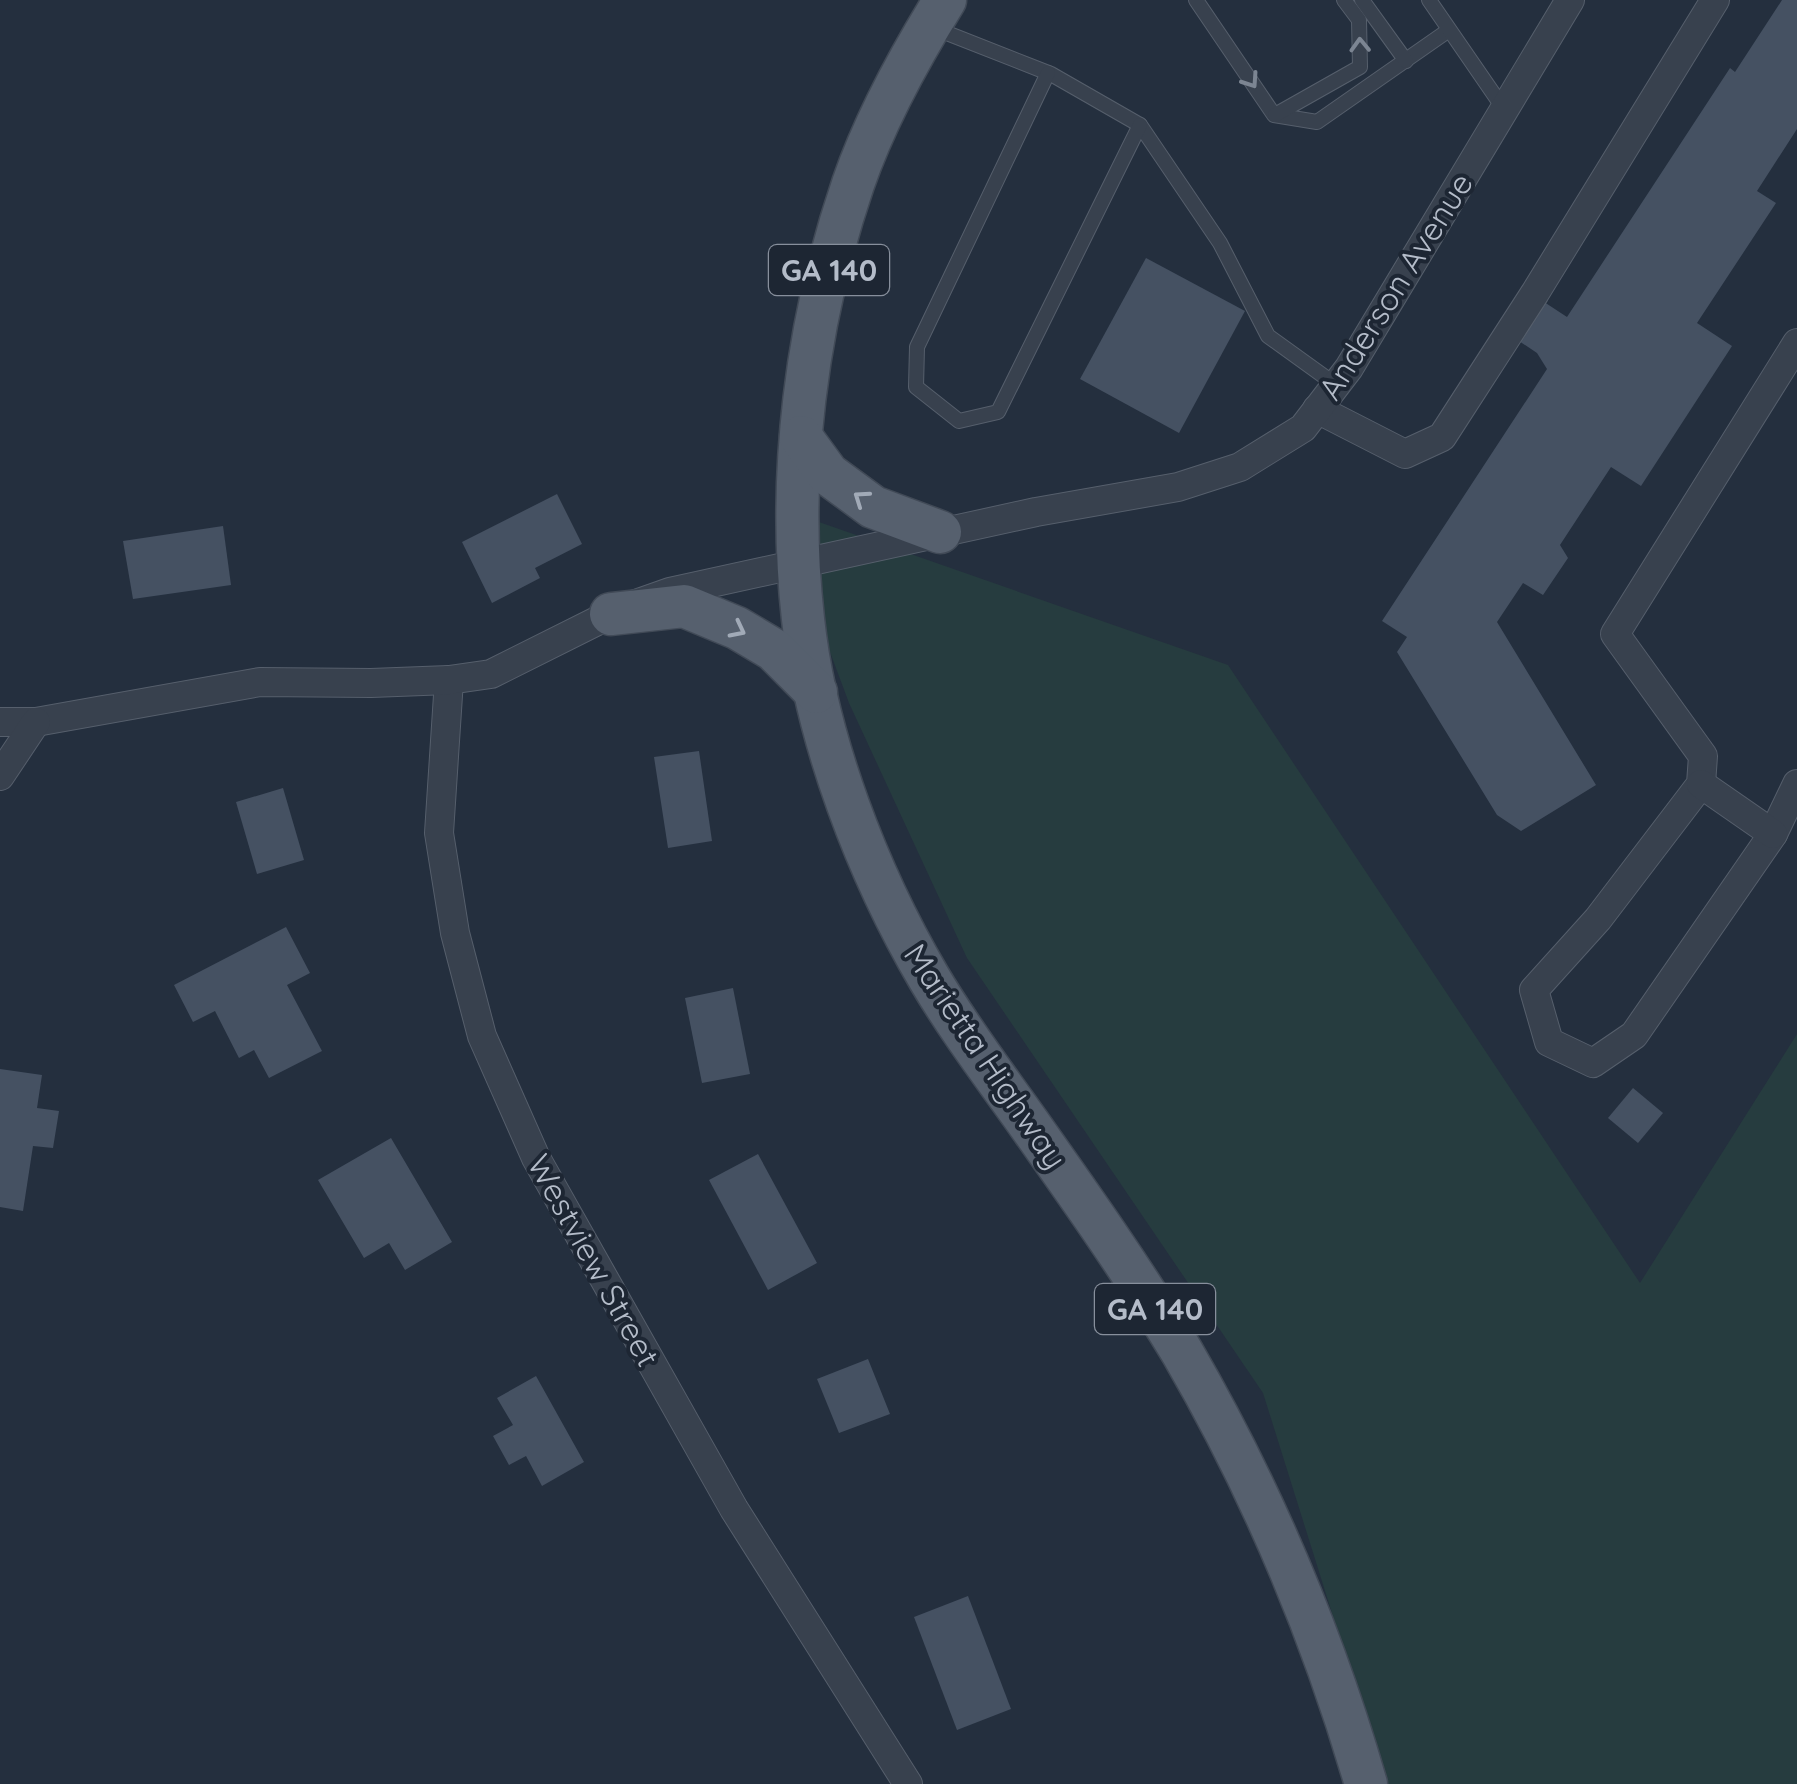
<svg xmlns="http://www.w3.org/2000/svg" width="1797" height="1784" font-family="Quicksand,sans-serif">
<rect width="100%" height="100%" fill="#242f3e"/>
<!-- green -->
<polygon fill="#263c3f" points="776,507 1228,665 1640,1283 1797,1034 1797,1784 1378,1784 1373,1744 1263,1393 967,958 849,703"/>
<!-- building -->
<g fill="#455162">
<polygon points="1782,0 1797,0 1797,129 1757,191 1776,203 1697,323 1732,346 1641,486 1611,467 1560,545 1568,558 1543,595 1523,583 1497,622 1596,785 1521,831 1497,815 1397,652 1407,637 1382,621 1547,369 1537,353 1513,337 1538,298 1567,317 1730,68 1735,72"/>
<polygon points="1146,258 1245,311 1179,433 1080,379"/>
<polygon points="557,494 582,544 535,568 540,578 492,603 462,542"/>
<polygon points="223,526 231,585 133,599 123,541"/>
<polygon points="699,751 712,841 668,848 654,757"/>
<polygon points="283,788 304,860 257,874 236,802"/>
<polygon points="286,927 310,973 287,985 322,1051 269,1078 254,1050 239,1058 215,1011 193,1022 174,985"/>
<polygon points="733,988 750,1074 702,1083 685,998"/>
<polygon points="0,1069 42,1075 37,1108 59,1111 53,1148 33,1146 23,1211 0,1207"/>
<polygon points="1633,1088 1663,1113 1638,1143 1608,1118"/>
<polygon points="391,1138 452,1242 405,1270 389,1243 364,1258 318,1180"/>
<polygon points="758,1154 817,1263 768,1290 709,1180"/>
<polygon points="868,1359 890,1414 839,1433 817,1379"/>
<polygon points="536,1376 584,1462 542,1486 526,1456 509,1465 493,1436 513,1425 497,1398"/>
<polygon points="968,1596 1011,1709 957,1730 914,1617"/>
</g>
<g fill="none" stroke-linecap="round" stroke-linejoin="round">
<!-- lane casing -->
<g stroke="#565f6c" stroke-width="16">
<g id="lane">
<polyline points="1196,0 1274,115 1317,122 1449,30"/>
<polyline points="1362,0 1406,61"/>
<polyline points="1429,0 1504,109"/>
<polyline points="934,28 1051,74 1140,125 1220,243 1268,336 1336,385"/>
<polyline points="1048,73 917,347 916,387 959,421 998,412 1140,125"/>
<polyline points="1275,115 1360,67 1359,20 1344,0"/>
</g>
</g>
<!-- street casing -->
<g stroke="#565f6c" stroke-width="30">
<g id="street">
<polyline points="1797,343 1615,634 1703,756 1701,784 1598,919 1534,990 1549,1042 1593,1063 1634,1035 1773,834 1797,784"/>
<polyline points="1317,409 1405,454 1442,437 1535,293 1715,0"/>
<polyline points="449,680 439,833 455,933 482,1036 536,1158 734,1509 908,1784"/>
<polyline points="0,722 36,722 260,682 371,683 449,680 491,674 619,610 670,592 1036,512 1178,487 1240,467 1303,428 1349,368 1570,0"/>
<polyline points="0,776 36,722"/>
<polyline points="1701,784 1773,834"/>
</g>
</g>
<!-- primary casing -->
<g stroke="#414a57" stroke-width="45">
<g id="primary">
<path d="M945 0C909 58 875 120 853 184 806 322 787 475 803 619 816 740 868 874 929 978 959 1029 995 1076 1029 1124 1082 1199 1135 1274 1182 1352 1261 1488 1322 1633 1366 1784"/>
<polyline points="801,437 828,474 873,507 940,532"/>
<polyline points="611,614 684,606 737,628 774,650 816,692"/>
</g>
</g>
<!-- lane -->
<use href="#lane" stroke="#38414e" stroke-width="14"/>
<!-- street -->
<use href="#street" stroke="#38414e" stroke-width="28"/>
<!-- primary -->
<use href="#primary" stroke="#56606e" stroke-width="42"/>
</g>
<!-- one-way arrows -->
<defs><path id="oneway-chevron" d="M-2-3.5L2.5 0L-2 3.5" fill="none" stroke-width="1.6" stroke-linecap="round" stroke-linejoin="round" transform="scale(2.5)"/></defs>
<g stroke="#7c8592">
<use href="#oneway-chevron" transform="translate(1360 45) rotate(-92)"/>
<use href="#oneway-chevron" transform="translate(1251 81) rotate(56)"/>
</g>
<g stroke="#a1aab7">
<use href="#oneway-chevron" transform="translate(861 498) rotate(-145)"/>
<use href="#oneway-chevron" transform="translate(738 630) rotate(27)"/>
</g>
<g text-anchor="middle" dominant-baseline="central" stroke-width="8" stroke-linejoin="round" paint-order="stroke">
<!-- shield labels -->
<g fill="#1d2633" stroke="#878f9c" stroke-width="2.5">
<rect x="769" y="245" width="120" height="50" rx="8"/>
<rect x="1095" y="1284" width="120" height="50" rx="8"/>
</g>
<g font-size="30" font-weight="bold" fill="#b4bcc9">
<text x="829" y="270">GA 140</text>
<text x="1155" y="1309">GA 140</text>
</g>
<!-- street labels -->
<g font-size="32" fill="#b4bcc9" stroke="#1d2633">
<text transform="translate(1395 286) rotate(-58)">Anderson Avenue</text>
<text transform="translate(986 1056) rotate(56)">Marietta Highway</text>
<text transform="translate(594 1260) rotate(61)">Westview Street</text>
</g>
</g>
</svg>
